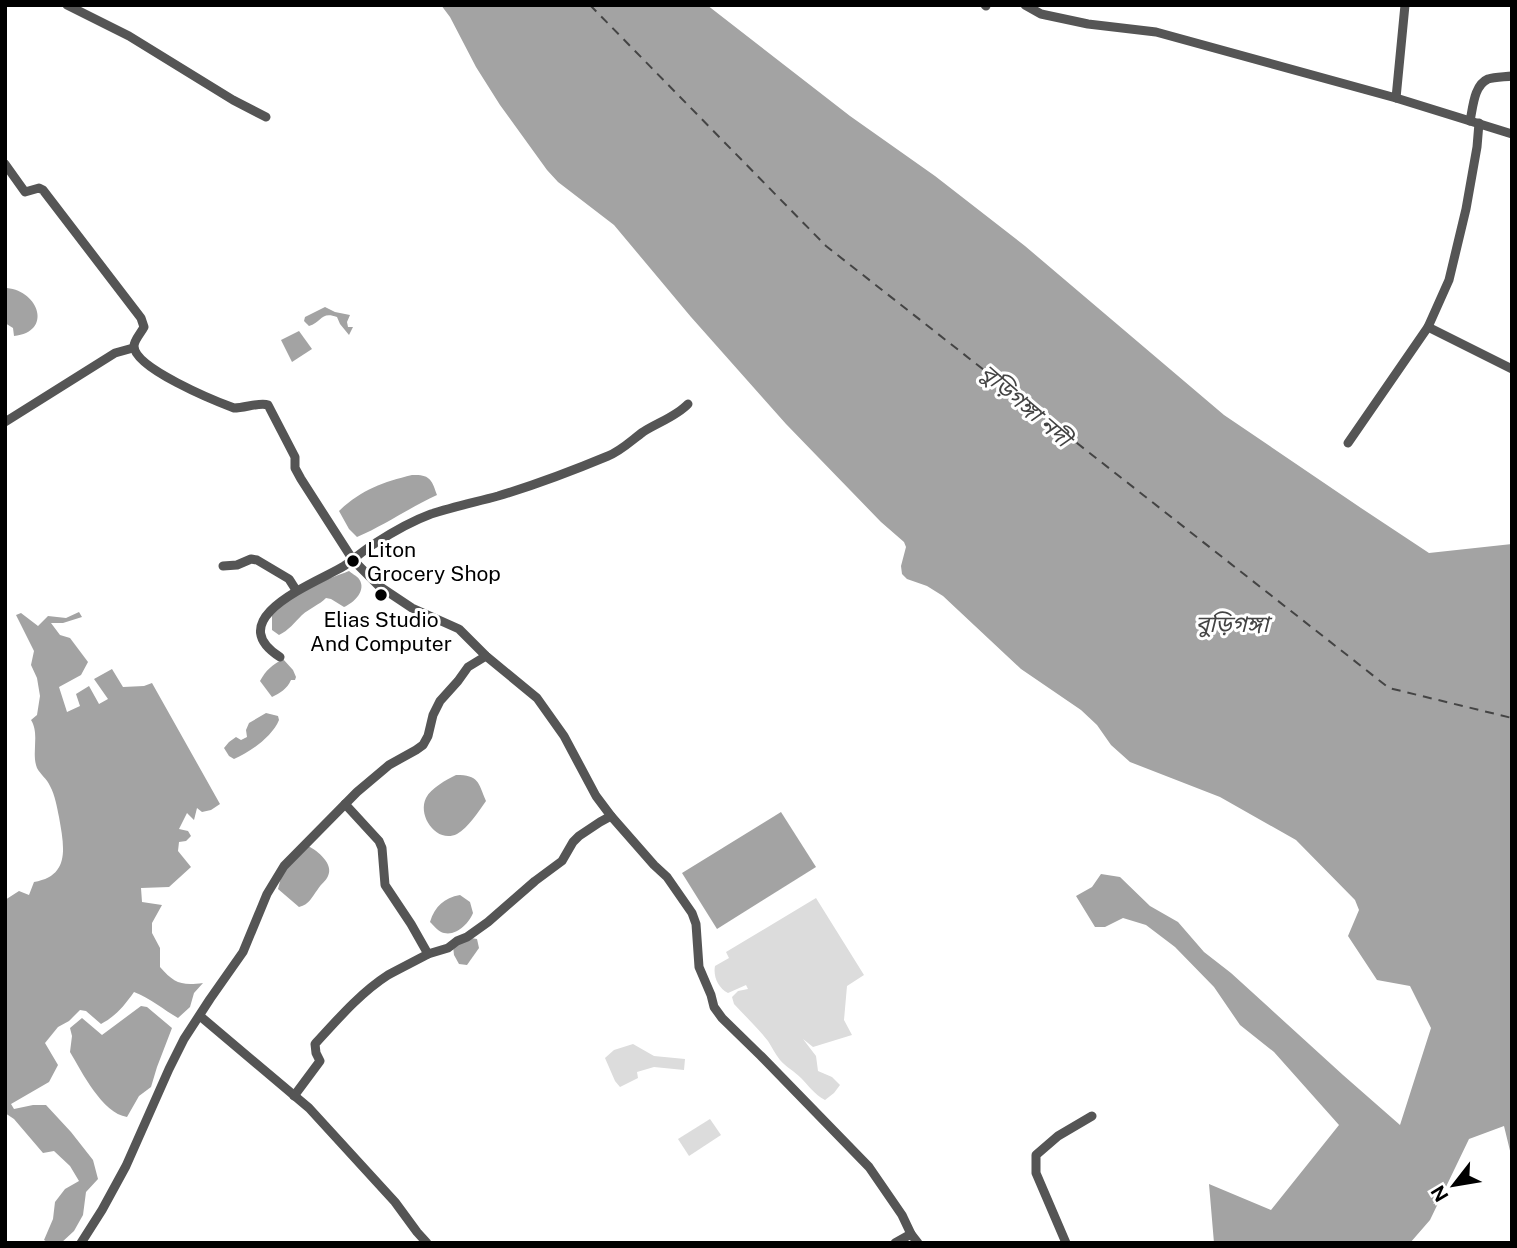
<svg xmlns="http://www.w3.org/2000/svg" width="1517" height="1248" font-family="'Public Sans','Noto Sans Bengali',sans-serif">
<rect width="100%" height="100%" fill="#fff"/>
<!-- green -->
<g fill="#dcdcdc">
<path d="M816 898 864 975 847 986 844 1020 852 1035 813 1047 803 1039 816 1056 818 1071 832 1077 840 1085 834 1093 825 1100C814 1094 809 1086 801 1078 794 1071 786 1067 780 1060 775 1054 772 1047 768 1041 758 1028 745 1016 734 1004L732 997 738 991 748 989 746 985 728 993C718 988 713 976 715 966L729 958 726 952Z"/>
<polygon points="633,1044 654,1056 685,1059 684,1070 654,1067 637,1072 638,1078 620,1087 615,1081 605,1058 614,1050"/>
<polygon points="710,1119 721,1135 689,1156 678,1139"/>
</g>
<!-- water -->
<g fill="#a3a3a3">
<polygon points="441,5 707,5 850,116 935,176 1025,246 1224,415 1361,508 1429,553 1512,544 1512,1159 1504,1126 1469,1139 1430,1220 1410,1243 1214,1243 1209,1184 1271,1210 1339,1125 1274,1052 1240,1025 1214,987 1175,947 1146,925 1123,918 1105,927 1095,927 1076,896 1092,887 1101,874 1120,877 1150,906 1178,922 1204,952 1231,973 1343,1075 1400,1125 1431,1028 1410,986 1377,980 1348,936 1359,910 1355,900 1296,840 1220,797 1130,762 1111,745 1097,725 1081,710 1021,669 943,596 927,586 907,579 902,574 901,566 906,547 904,542 881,522 786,424 691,317 614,225 558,182 547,170 500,105 476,67 450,17"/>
<path d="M7 288C39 291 53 332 14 336L13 328 5 323V289Z"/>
<path d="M325 307 335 312 350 315 347 322 348 327H353L349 335 340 324 337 317C321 311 322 322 309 326L304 321 305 317Z"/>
<polygon points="299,331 312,349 292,362 281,340"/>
<path d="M412 475C430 474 432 480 437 495 409 508 385 525 357 537L349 529 339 511C361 490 383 482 412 475Z"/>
<path d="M349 571C350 572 358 577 359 579 367 590 354 603 344 607L331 599 326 598C319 605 310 608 302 615 294 623 289 630 279 635L272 630V613C291 592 323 581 349 571Z"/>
<path d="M79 612 82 617 63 623H51L60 635 70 638 88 662 81 675 59 687 67 712 80 706 76 694 89 686 99 704 108 699 94 679 112 669 123 687 144 686 152 683 220 804 211 810 202 812 197 808 194 820 187 813 179 829 188 831 191 836 186 841 179 842 178 851 191 867 169 887 141 888 142 902 162 905 152 923V933L160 948V967C174 983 181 986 203 983L194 993 190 1007 178 1018C164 1010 150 998 134 992 124 1006 116 1016 101 1024L86 1011 80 1010 69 1021 58 1027 45 1043 58 1065 49 1082 11 1104 14 1109 33 1105H46L71 1132 93 1160 98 1179 86 1192 83 1215 74 1231 61 1243H49L44 1240 53 1219 55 1202 65 1189 79 1181 70 1166 54 1151 43 1153 14 1119 5 1113V900L19 891 29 895 34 882C71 876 64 846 59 817 57 807 55 795 50 786 47 779 40 774 37 768 31 753 40 734 31 720L37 715 40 696 37 678 31 665 34 651 16 615 21 613 38 626 48 616 66 618Z"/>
<path d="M283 659 293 670 296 677 295 680H291C287 689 280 693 272 697L260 681C266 670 272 665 283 659Z"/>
<path d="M266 713 278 716 279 720C272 737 250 752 234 759L229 756 224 748 229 742 236 737 241 740 247 737 246 730 249 723Z"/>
<path d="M456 775C479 775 478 782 486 801 479 811 468 828 457 834 437 844 417 816 426 798 431 788 446 780 456 775Z"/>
<polygon points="781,812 816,867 717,929 682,873"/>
<path d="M308 846C318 851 334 864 328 876 326 881 321 884 318 889 311 898 310 904 299 907L278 889 283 870Z"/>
<path d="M460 895 470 902 473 913C469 923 457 936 444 933 439 932 434 926 430 922 435 906 444 898 460 895Z"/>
<polygon points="471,938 477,939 479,948 467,965 459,964 454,955 453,946"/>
<path d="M141 1006 147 1007 172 1028 157 1067 151 1087 139 1096 127 1117C102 1113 82 1072 70 1052L72 1036 70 1028 82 1018 102 1035Z"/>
</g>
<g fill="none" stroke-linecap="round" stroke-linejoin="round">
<!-- ferry -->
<polyline stroke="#444" stroke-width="2" stroke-dasharray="9 7" stroke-linecap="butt" points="590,5 826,246 1389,688 1512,718"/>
<!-- minor -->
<g stroke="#555" stroke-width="9">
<polyline points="67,5 129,36 233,100 266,117"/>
<polyline points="985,5 986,6"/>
<polyline points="1025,5 1041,14 1088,24 1156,32 1396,98 1512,134"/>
<polyline points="1396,98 1405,5"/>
<path d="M1470 121C1473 107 1474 85 1488 79 1495 77 1505 77 1512 76"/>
<path d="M5 164 25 192 39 188 43 190 141 318 144 327C141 333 134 340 134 346 134 368 215 401 234 408 245 408 260 402 268 405L295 457V468L301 479 353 560 379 586 412 608 459 629 486 656 537 698 564 736 596 796 611 816 654 865 667 877 692 913 696 924 699 967 711 995 714 1007 722 1018 761 1056 869 1167 902 1215 911 1234"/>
<polyline points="1428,327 1512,369"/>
<polyline points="5,422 115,353 133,348"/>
<polyline points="1348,443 1428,327 1449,280 1466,209 1477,147 1479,123"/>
<polyline points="223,566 237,565 251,559 257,560 289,579 296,590"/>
<path d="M280 657C219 618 318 582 344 566 354 559 364 550 374 544 391 533 412 521 431 514 453 507 476 502 498 496 535 485 572 471 608 456 621 451 632 440 643 432 657 423 677 416 688 404"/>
<polyline points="345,804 379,841 382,848 385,885 411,924 428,954 448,948 457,941 467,937 488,922 535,881 562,861 573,842 579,836 600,822 611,816"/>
<polyline points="200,1016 309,1108 395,1202 417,1232 427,1243"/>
<path d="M294 1096 320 1061 316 1053 315 1044C337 1020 360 993 388 975 401 968 415 961 428 954"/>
<polyline points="81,1243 102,1210 126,1166 169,1069 184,1039 210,999 243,952 267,894 284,866 357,792 389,765 416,750 423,745 428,736 433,715 440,701 458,681 468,667 486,656"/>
<polyline points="895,1243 911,1234 918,1243"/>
<polyline points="1066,1243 1036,1173 1036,1155 1058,1136 1092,1116"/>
</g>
</g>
<!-- markers -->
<g fill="#000" stroke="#fff" stroke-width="2.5">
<circle cx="353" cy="561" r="7"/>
<circle cx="381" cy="595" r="7"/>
</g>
<g text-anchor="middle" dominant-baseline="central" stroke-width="6" stroke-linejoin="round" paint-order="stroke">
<!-- poi labels -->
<g font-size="21" fill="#000" stroke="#fff" text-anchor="start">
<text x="367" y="549">Liton<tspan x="367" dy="24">Grocery Shop</tspan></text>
<text x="381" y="619" text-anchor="middle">Elias Studio<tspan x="381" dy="24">And Computer</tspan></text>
</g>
<!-- water labels -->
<g font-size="23" font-style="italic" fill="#444" stroke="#fff">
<text transform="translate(1026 405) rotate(41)">বুড়িগঙ্গা নদী</text>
<text x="1232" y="623">বুড়িগঙ্গা</text>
</g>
</g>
<!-- border -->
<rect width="1517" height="1248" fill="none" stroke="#000000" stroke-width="14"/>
<!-- north arrow -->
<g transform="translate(1454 1185) rotate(239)" stroke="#ffffff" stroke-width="5" paint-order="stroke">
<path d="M0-5L12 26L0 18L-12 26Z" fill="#000000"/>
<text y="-10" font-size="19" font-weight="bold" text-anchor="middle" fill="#000000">N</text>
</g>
</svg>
